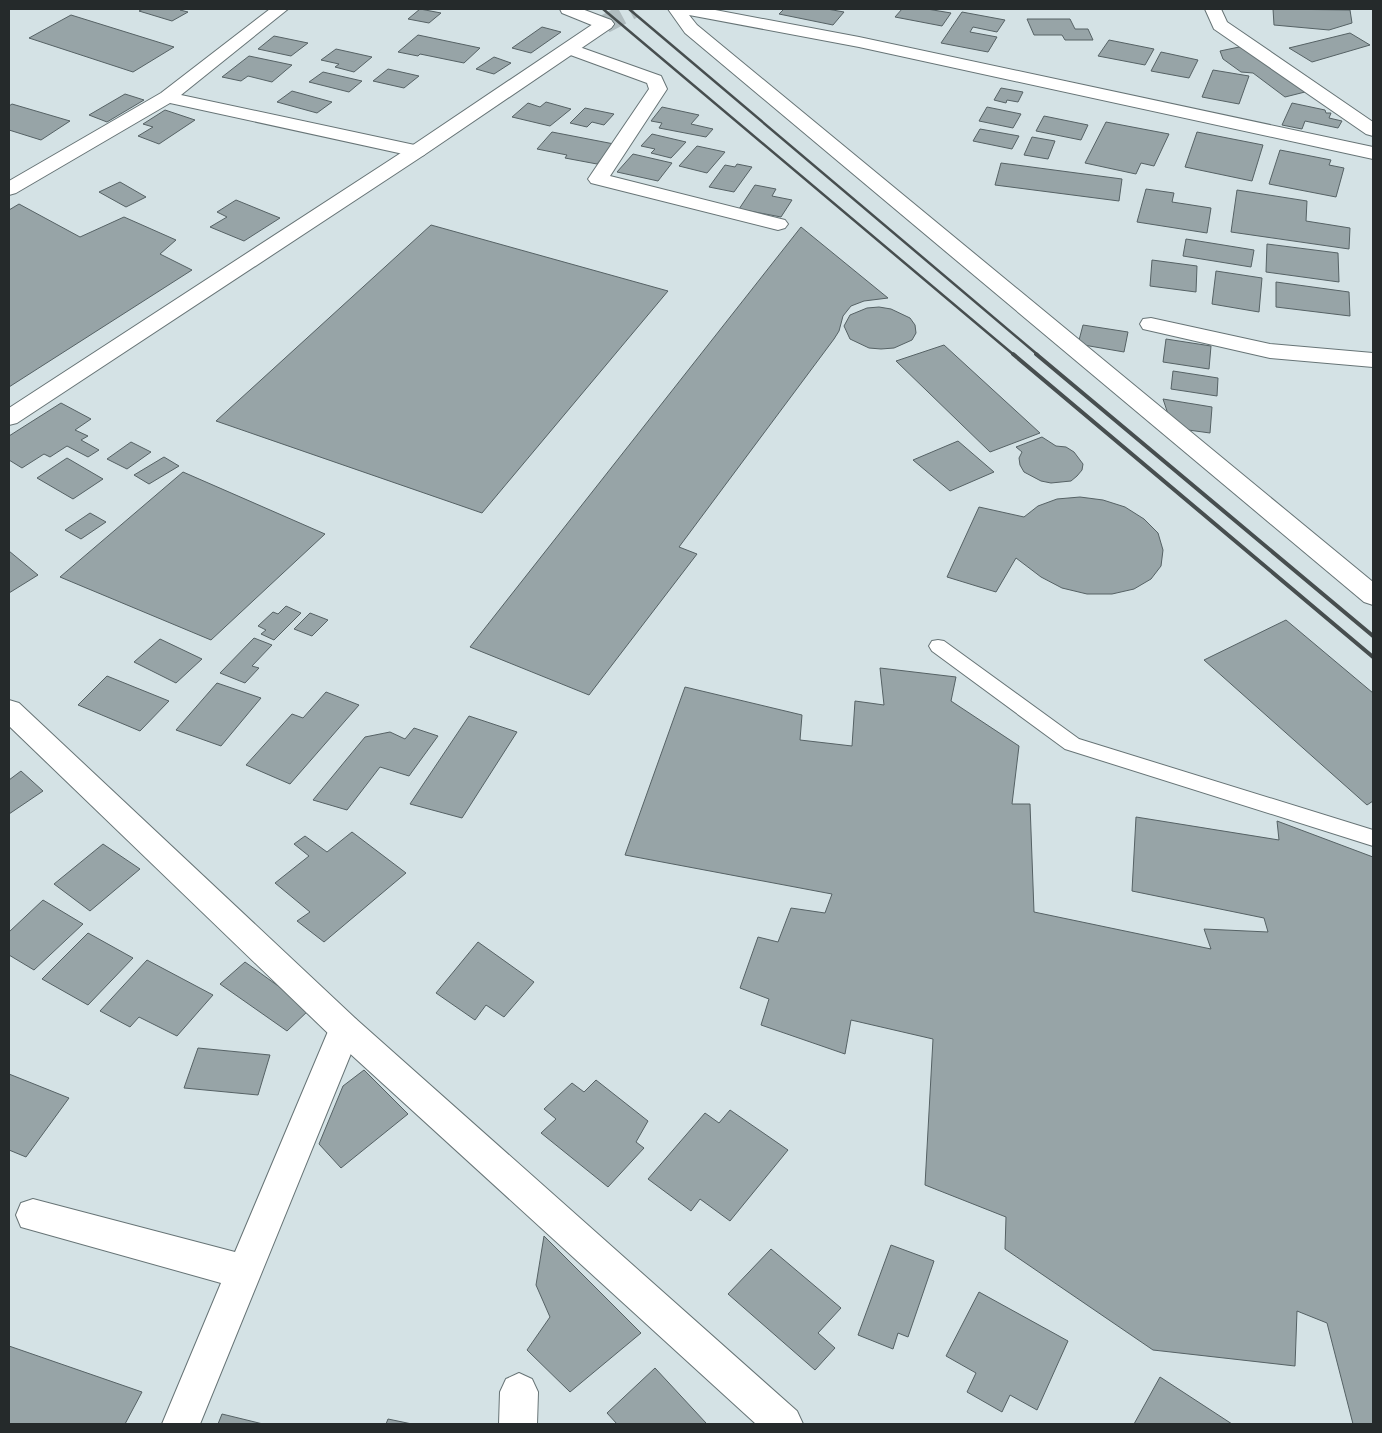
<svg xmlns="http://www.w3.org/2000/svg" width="1382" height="1433" font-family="'DejaVu Sans',sans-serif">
<rect width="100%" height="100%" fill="#d4e2e5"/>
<!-- building -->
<g fill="#97a4a7" stroke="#566265">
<polygon points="143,9 182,9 180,10 188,12 172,21 139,11"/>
<polygon points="420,9 441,13 429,23 408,19"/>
<polygon points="784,9 827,9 844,12 833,25 779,14"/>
<polygon points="902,9 927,9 951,13 942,26 895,17"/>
<polygon points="1273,9 1350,10 1352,23 1329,30 1274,25"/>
<polygon points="962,12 1005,20 997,32 973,27 970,32 997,37 988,52 941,43"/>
<polygon points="71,15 174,47 133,72 29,38"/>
<polygon points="1027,19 1070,19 1075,29 1088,29 1093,40 1065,40 1062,35 1034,35"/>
<polygon points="542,27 561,32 531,53 512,48"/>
<polygon points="1350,33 1370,45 1312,62 1289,48"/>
<polygon points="418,35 480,48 464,63 420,54 418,56 398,52"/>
<polygon points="274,36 308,43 291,56 258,49"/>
<polygon points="1109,40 1154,49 1145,65 1098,56"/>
<polygon points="1244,46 1305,92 1285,97 1253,73 1241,72 1223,59 1220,51"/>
<polygon points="336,49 372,57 354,72 335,67 339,64 321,60"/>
<polygon points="1161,52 1198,60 1189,78 1151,71"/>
<polygon points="249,56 292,65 272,82 248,76 241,81 222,77"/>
<polygon points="494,57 511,63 494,74 476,69"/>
<polygon points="388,69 419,76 404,88 373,81"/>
<polygon points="1213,70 1249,76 1239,104 1202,97"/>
<polygon points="323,72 362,81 349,92 309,82"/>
<polygon points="1001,88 1023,92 1018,102 1007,100 1006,103 994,100"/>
<polygon points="292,91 332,102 317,113 277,102"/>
<polygon points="125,94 144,100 107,122 89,115"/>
<polygon points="546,102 571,109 550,126 512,117 528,103 540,107"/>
<polygon points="1292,103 1325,110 1326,113 1331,113 1329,118 1342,121 1338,128 1305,121 1302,129 1282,125"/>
<polygon points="12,104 70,121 41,140 9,130 9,106"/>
<polygon points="662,107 699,115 691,124 713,129 706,137 659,128 662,123 651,121"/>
<polygon points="987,107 1021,114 1013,128 979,121"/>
<polygon points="585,108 614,114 604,125 592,122 587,127 570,123"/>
<polygon points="165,110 195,120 159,144 138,136 153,127 143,124"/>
<polygon points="1044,116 1088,125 1081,140 1036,131"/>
<polygon points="1106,122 1169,134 1154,166 1141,163 1136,174 1085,163"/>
<polygon points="980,129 1019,136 1012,149 973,141"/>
<polygon points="552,132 614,144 597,164 565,158 567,155 537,149"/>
<polygon points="1197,132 1263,145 1252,181 1185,167"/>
<polygon points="652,134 686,142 671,158 651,153 655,149 641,146"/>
<polygon points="1032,137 1055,141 1048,159 1024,155"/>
<polygon points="697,146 725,152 707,173 679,166"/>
<polygon points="1280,150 1331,160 1329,165 1344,168 1336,197 1269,184"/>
<polygon points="633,154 672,163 658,181 617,172"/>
<polygon points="1001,163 1122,179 1119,201 995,185"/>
<polygon points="737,164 752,167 734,192 709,187 725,165 735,167"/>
<polygon points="120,182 146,197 126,207 99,192"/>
<polygon points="755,185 776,189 772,196 792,200 781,217 739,209"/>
<polygon points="1146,189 1174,193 1172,202 1211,208 1207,233 1137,222"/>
<polygon points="1237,190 1307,201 1306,221 1350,228 1349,249 1231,232"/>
<polygon points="236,200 280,218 244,241 210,227 227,217 217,212"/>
<polygon points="19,204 80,237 124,217 176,240 160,254 192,270 9,387 9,210"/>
<polygon points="431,225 668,291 482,513 216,421"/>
<polygon points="801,227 888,298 864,301 851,306 843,316 839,331 834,339 679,547 697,554 589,695 470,647"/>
<polygon points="1186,239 1254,250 1251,267 1183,256"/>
<polygon points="1267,244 1338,253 1339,282 1266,272"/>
<polygon points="1152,260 1197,266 1196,292 1150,286"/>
<polygon points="1216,271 1262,278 1259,312 1212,304"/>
<polygon points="1276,282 1349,292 1350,316 1276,307"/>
<polygon points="879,307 891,309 910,318 915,325 916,333 912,340 894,348 881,349 869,348 850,339 844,326 850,315 867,308"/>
<polygon points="1083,325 1128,332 1124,352 1078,344"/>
<polygon points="1166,339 1211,346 1209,369 1163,362"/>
<polygon points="944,345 1040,433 990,452 896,361"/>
<polygon points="1173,371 1218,378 1217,396 1171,389"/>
<polygon points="1163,399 1212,407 1210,433 1181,429 1169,417"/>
<polygon points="61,403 91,419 75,430 88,436 81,440 99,450 88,457 67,446 50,457 44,454 22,468 9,460 9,436"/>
<polygon points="1042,437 1056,446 1066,447 1074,452 1083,464 1082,470 1077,476 1071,481 1051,483 1041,481 1024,472 1020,465 1019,458 1022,452 1016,447"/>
<polygon points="958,441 994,472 950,491 913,460"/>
<polygon points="131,442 151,452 127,469 107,459"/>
<polygon points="164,457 179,466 149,484 134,475"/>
<polygon points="67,458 103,479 73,499 37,478"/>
<polygon points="183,472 325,534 211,640 60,577"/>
<polygon points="1080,497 1103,500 1125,507 1144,519 1158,533 1163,550 1161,566 1151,579 1134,589 1112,594 1087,594 1062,588 1041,577 1016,558 996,592 947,577 979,507 1024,517 1038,506 1057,499"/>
<polygon points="90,513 106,522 81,539 65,530"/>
<polygon points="9,551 38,575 9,593"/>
<polygon points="286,606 301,613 274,640 261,634 266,630 258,626 273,612 278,614"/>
<polygon points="310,613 328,620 312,636 294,629"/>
<polygon points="1286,620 1373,693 1373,801 1367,805 1204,660"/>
<polygon points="254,638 272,645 252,666 259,668 245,683 220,673"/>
<polygon points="160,639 202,659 176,683 134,662"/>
<polygon points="880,668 956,677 951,701 1019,746 1012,804 1030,804 1034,912 1211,949 1204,929 1268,932 1264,918 1132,891 1136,817 1279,840 1277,821 1373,857 1373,1424 1353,1424 1327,1323 1297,1311 1295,1366 1153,1350 1005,1249 1006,1217 925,1185 933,1039 851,1020 845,1054 761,1025 769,999 740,988 758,937 778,942 791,908 825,913 832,894 625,855 685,687 802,715 800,740 852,746 855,701 884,705"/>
<polygon points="107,676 169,701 140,731 78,705"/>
<polygon points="217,683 261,698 221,746 176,730"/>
<polygon points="326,692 359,705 290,784 246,765 292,714 303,718"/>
<polygon points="469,716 517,732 462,818 410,804"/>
<polygon points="414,728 438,736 409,776 380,767 347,810 313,800 365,737 390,732 405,739"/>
<polygon points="21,771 43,791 9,814 9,780"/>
<polygon points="352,832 406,873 324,942 297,921 310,912 275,883 309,856 294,844 305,836 327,852"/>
<polygon points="103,844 140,869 90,911 54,884"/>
<polygon points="43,900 83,924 34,970 9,955 9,932"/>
<polygon points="88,933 133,958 88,1005 42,979"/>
<polygon points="478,942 534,982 504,1017 486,1005 475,1020 436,993"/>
<polygon points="147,960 213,995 177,1036 139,1017 130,1027 100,1011"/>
<polygon points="245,962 310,1009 287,1031 220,984"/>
<polygon points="198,1048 270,1055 258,1095 184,1088"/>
<polygon points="364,1070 408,1114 341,1168 319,1144 343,1086"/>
<polygon points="9,1074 69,1098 26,1157 9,1150"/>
<polygon points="596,1080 648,1121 636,1142 644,1148 608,1187 541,1133 556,1119 544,1109 572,1083 584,1092"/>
<polygon points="730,1110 788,1150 730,1221 700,1199 691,1211 648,1179 705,1113 719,1123"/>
<polygon points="544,1236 641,1333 570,1392 527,1350 550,1317 536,1285"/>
<polygon points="891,1245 934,1261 908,1337 898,1333 893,1349 858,1335"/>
<polygon points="771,1249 841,1308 818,1333 835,1348 815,1370 728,1294"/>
<polygon points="979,1292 1068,1341 1037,1410 1010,1395 1002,1412 967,1392 976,1373 946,1356"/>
<polygon points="9,1346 142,1392 125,1424 9,1424"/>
<polygon points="655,1368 706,1423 704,1424 617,1424 607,1413"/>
<polygon points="1160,1377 1232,1424 1134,1424"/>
<polygon points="222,1414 263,1424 218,1424"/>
<polygon points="388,1419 412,1424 386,1424"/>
</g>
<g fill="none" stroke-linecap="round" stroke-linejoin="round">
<!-- tertiary-tunnel -->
<polyline stroke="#b1bdc0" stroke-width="19" stroke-dasharray="19 9" stroke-linecap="butt" points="605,24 633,9"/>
<!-- service casing -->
<g stroke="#677476" stroke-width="2">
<polygon id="service" points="938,640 944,641 1079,739 1373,830 1373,846 1065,749 932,651 929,646 932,641"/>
</g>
<!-- minor casing -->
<g stroke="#677476" stroke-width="2">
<g id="minor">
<polygon points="270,9 288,9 181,95 424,147 427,151 424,155 417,157 170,103 16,193 9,195 9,181 161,93"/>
<polygon points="560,9 582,9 611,20 614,24 611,28 605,29 599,28 562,13"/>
<polygon points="668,9 710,9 859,37 1373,147 1373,159 859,47 689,15 697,25 1373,582 1373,605 1364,602 685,33"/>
<polygon points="1205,9 1221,9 1227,22 1373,122 1373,136 1366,134 1214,29"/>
<polygon points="571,44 661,76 667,89 610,176 785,220 788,224 785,228 778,230 591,183 588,179 649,89 647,83 565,53 562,49 565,45"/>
<polygon points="1151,318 1270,344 1373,353 1373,367 1270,358 1143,329 1140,324 1143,319"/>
<polygon points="345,1015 356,1019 361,1029 200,1424 162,1424 221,1283 21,1227 16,1215 21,1203 33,1199 235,1252 329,1029 334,1019"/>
<polygon points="519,1373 532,1379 538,1392 537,1424 499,1424 500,1392 506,1379"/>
</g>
</g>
<!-- tertiary casing -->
<g stroke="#677476" stroke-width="2">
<g id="tertiary">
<polygon points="605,19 611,20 614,24 611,28 424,155 17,423 9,425 9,408 410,147 599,20"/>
<polygon points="9,700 19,703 356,1019 797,1411 803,1424 756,1424 334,1039 9,726"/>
</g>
</g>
<!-- service -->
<use href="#service" fill="#fff" fill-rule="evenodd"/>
<!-- minor -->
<use href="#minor" fill="#fff" fill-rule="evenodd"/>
<!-- tertiary -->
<use href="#tertiary" fill="#fff" fill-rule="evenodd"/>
<!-- rail-far1 -->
<g stroke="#474e4f" stroke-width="2.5">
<polyline points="603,9 1014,355"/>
<polyline points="629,9 1038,355"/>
</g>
<!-- rail -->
<g stroke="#474e4f" stroke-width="4">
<polyline points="1013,354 1373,657"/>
<polyline points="1036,354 1373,636"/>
</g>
</g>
<!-- border -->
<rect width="1382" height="1433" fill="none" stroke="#252a2b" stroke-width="20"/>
</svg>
